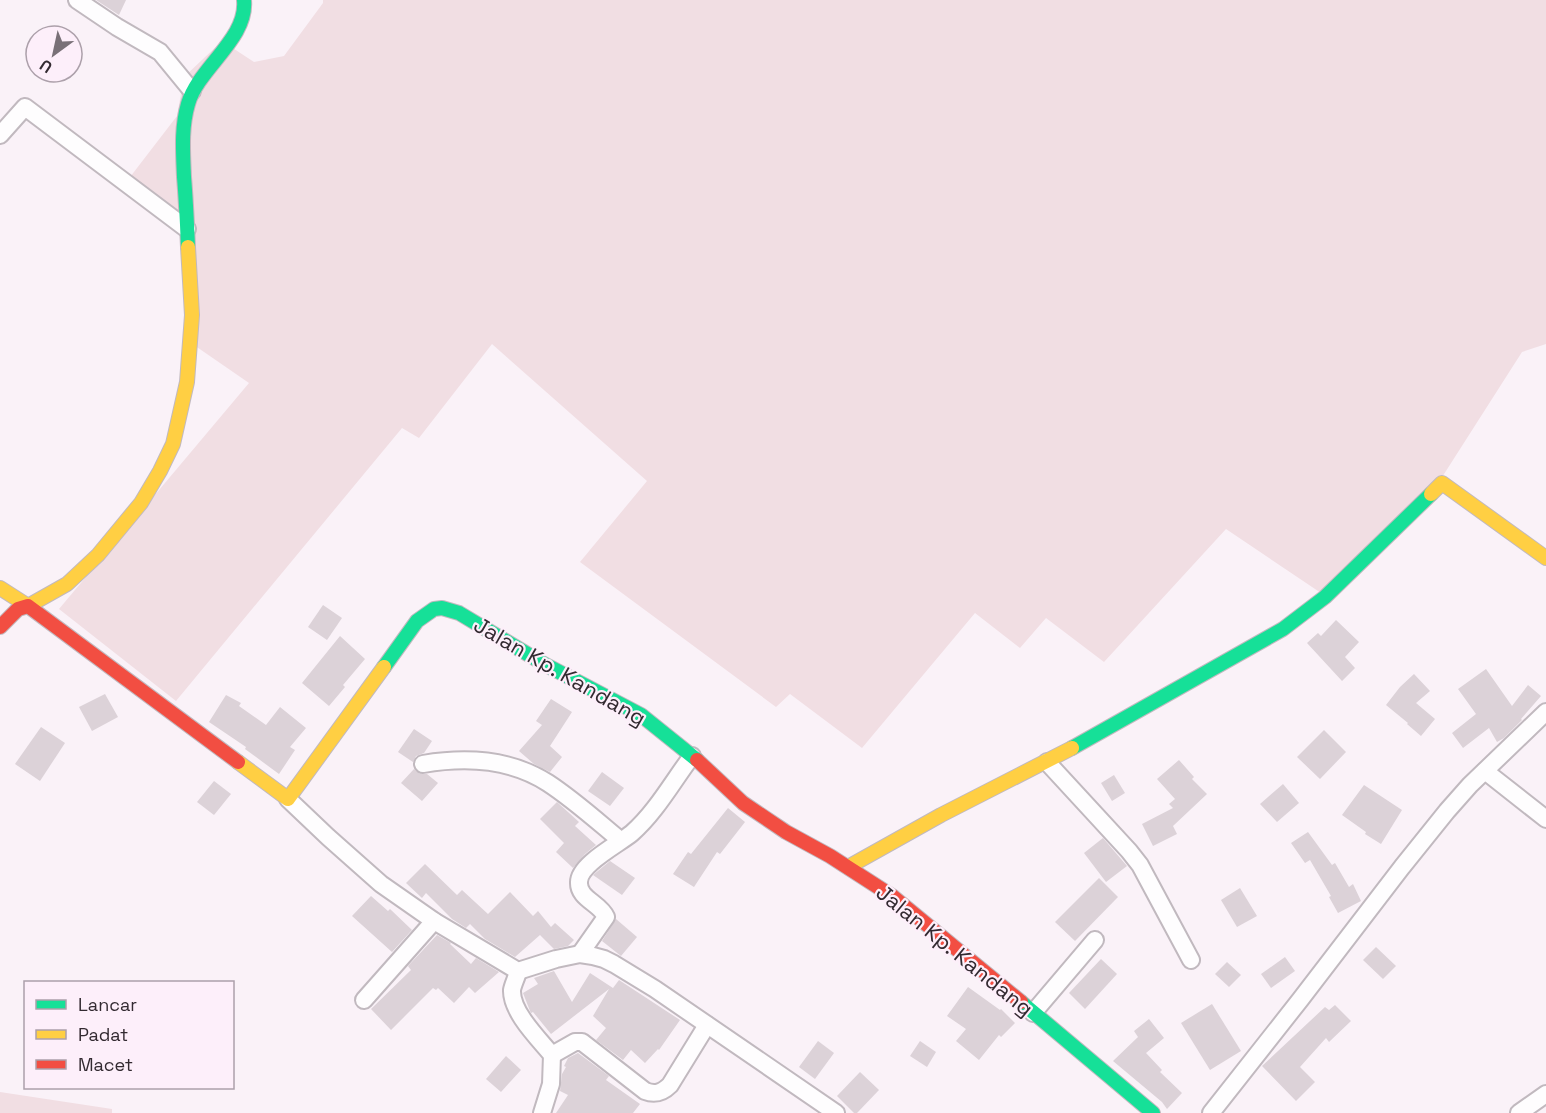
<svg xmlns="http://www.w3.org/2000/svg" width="1546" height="1113" font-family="'Space Grotesk',sans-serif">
<rect width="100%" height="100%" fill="#faf2f8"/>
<!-- green -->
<g fill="#f1dee3">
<polygon points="323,0 1546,0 1546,344 1522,352 1430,496 1321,593 1226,529 1104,662 1046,618 1020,648 975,613 862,748 790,694 776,707 580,562 647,481 492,344 419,438 402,428 176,701 59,609 249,383 191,343 180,233 127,181 177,116 184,77 222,41 254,62 284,56 323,3"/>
<polygon points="0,1092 112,1109 112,1113 0,1113"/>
</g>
<!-- building -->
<g fill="#dcd2d8">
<polygon points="96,0 126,0 119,15"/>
<polygon points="323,605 342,618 327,640 308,627"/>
<polygon points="1336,620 1359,642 1345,657 1355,668 1342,681 1307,643 1318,633 1321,636"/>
<polygon points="340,636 365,659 343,685 345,687 329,706 302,683"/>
<polygon points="1486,669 1512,706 1528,685 1541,696 1521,719 1522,720 1504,738 1497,742 1489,728 1463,748 1452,733 1476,714 1458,689"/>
<polygon points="1414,674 1430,691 1416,703 1435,719 1421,736 1407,724 1408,723 1386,705 1400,687"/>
<polygon points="105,694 118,717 92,731 79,707"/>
<polygon points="226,695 241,703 239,706 266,725 280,707 306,728 290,747 295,750 279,774 245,749 246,747 209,722"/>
<polygon points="551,699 572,712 550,746 562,757 550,772 534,764 519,751 542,725 536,721"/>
<polygon points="41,727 65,743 40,781 15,764"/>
<polygon points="414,729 432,741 424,753 416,756 413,762 398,752"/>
<polygon points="1324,730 1346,752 1320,779 1297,757"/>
<polygon points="1179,760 1194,777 1192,779 1207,794 1173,826 1177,834 1153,846 1142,824 1173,808 1169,804 1175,799 1157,779"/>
<polygon points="414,769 420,774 427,774 438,783 422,801 401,783"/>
<polygon points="602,772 624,788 610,806 588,791"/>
<polygon points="1114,775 1125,793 1112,801 1101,783"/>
<polygon points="214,781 231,794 214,815 197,802"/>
<polygon points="1283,784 1299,803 1277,822 1260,804"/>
<polygon points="1364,785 1402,810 1381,844 1365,834 1366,832 1342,815"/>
<polygon points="557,802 579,822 575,826 596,845 585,854 573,868 556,852 564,843 540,819"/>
<polygon points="728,808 745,822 720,854 717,852 694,887 673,874 688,852 691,854"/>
<polygon points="1308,832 1332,865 1335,863 1349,887 1353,884 1361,901 1338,913 1329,897 1331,896 1310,860 1305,863 1291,843"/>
<polygon points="1103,838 1127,866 1106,882 1084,853"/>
<polygon points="610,861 635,878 622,895 593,875"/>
<polygon points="425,864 457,895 462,890 488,914 510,892 533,916 538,911 551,927 555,923 574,940 568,946 554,949 540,935 515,957 485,939 470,924 466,928 452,919 426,893 422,898 406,883"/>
<polygon points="1099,878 1118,897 1075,941 1055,922"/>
<polygon points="1240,888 1257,916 1237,927 1221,900"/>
<polygon points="371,896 388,911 390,909 412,930 392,952 352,916"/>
<polygon points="616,919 637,937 621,956 602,941"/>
<polygon points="437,935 451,943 450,944 471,964 476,958 499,972 475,993 469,987 454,1003 438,988 436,990 433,988 391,1030 371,1009 411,970 408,966"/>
<polygon points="1376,947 1396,966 1383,979 1363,960"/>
<polygon points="1285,957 1295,971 1271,988 1261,974"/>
<polygon points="1101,959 1117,974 1085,1009 1069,993"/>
<polygon points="1227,962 1241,975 1229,987 1215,974"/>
<polygon points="554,971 572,1002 590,973 613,988 619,980 680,1020 659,1050 658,1049 645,1063 631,1050 623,1060 596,1040 606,1028 593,1016 609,989 551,1034 533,1012 531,1013 530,1011 523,993 538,984 534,978"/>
<polygon points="968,987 1000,1010 1001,1009 1015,1023 1001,1037 999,1035 979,1060 956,1041 966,1029 947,1016"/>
<polygon points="1212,1004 1241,1051 1210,1070 1181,1023"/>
<polygon points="1335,1005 1351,1021 1329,1042 1326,1038 1300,1067 1315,1082 1296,1101 1262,1066 1325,1007 1329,1010"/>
<polygon points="1149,1019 1164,1038 1146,1053 1162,1070 1160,1072 1182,1093 1167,1109 1162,1102 1113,1061 1138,1037 1134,1031"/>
<polygon points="818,1041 834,1053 815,1079 799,1067"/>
<polygon points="920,1041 936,1052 927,1067 910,1056"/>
<polygon points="578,1053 609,1076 606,1080 640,1104 633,1113 556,1113 568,1095 560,1091 562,1074 566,1067 564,1066 568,1058"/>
<polygon points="506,1056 521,1070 501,1092 486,1079"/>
<polygon points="860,1072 879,1090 857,1113 854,1113 837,1096"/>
</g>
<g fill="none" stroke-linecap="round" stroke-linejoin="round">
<!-- street casing -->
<g stroke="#c1b9bf" stroke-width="20">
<g id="street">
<polyline points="77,0 117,27 160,52 192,91"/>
<polyline points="0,135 25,107 187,229"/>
<polyline points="1047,762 1129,851 1140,865 1191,960"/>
<path d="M423 764C465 757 511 759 548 783 574 800 597 821 620 840"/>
<polyline points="1485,771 1546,819"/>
<polyline points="288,799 328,837 381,884 434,921 518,971 556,959 580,954 593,956 604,959 614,964 655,989 836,1113"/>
<path d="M580 954 606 917C600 903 578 899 579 882 579 864 619 844 632 833 656 812 673 781 692 756"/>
<path d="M518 971C517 977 513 984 512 990 511 1012 539 1039 552 1055L551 1084 542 1113"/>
<polyline points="364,1000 434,921"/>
<polyline points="1033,1013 1095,940"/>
<path d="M552 1055 575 1042H582L645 1091C655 1095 662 1093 670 1085L707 1025"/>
<polyline points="1211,1113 1300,1000 1402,867 1447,811 1470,785 1546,712"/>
<polyline points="1519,1113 1546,1094"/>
</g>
</g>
<!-- fast casing -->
<g stroke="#c1b9bf" stroke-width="16">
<g id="fast">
<path d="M188 247C187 223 186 200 184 177 183 152 181 128 188 104 198 68 248 39 244 0"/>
<polyline points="384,667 417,621 434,609 442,608 459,613 544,664 641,715 697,760"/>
<polyline points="1072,748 1283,629 1325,597 1431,494"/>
<polyline points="1021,1002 1153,1113"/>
</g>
</g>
<!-- slow casing -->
<g stroke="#c1b9bf" stroke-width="16">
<g id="slow">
<polyline points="1431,494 1442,483 1546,558"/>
<polyline points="0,588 28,606 67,584 98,555 141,503 160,471 173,444 187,382 192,315 188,247"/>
<polyline points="238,762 288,799 384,667"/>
<polyline points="848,867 941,815 1072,748"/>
</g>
</g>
<!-- jam casing -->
<g stroke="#c1b9bf" stroke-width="16">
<g id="jam">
<polyline points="0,627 18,609 28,606 238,762"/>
<polyline points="697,760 743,803 786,832 830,856 892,896 1021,1002"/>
</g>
</g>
<!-- street -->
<use href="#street" stroke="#fefdfe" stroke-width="16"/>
<!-- fast -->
<use href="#fast" stroke="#16e098" stroke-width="14"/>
<!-- slow -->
<use href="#slow" stroke="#ffcf43" stroke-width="14"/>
<!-- jam -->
<use href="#jam" stroke="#f24e42" stroke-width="14"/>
</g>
<g text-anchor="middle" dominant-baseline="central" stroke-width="4.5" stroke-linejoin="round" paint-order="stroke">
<!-- street labels -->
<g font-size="22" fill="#332a31" stroke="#fdeffa">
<text transform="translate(560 671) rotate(30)">Jalan Kp. Kandang</text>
<text transform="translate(955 950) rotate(39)">Jalan Kp. Kandang</text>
</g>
</g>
<!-- legend -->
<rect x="24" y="981" width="210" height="108" fill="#fdeffa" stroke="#aca0aa" stroke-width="1.5"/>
<rect x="36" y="1000" width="30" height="9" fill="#16e098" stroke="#aca0aa" stroke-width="1.5"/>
<text x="78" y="1011" font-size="18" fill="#332a31">Lancar</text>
<rect x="36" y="1030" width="30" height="9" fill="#ffcf43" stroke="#aca0aa" stroke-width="1.5"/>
<text x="78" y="1041" font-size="18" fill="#332a31">Padat</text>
<rect x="36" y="1060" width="30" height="9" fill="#f24e42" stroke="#aca0aa" stroke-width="1.5"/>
<text x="78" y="1071" font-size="18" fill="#332a31">Macet</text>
<!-- north arrow -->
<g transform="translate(54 54) rotate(213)"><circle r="28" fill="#fdeffa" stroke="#aca0aa" stroke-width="1.5"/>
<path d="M0-4.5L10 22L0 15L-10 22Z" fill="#797077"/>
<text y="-9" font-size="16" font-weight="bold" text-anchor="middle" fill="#332a31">U</text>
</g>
</svg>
